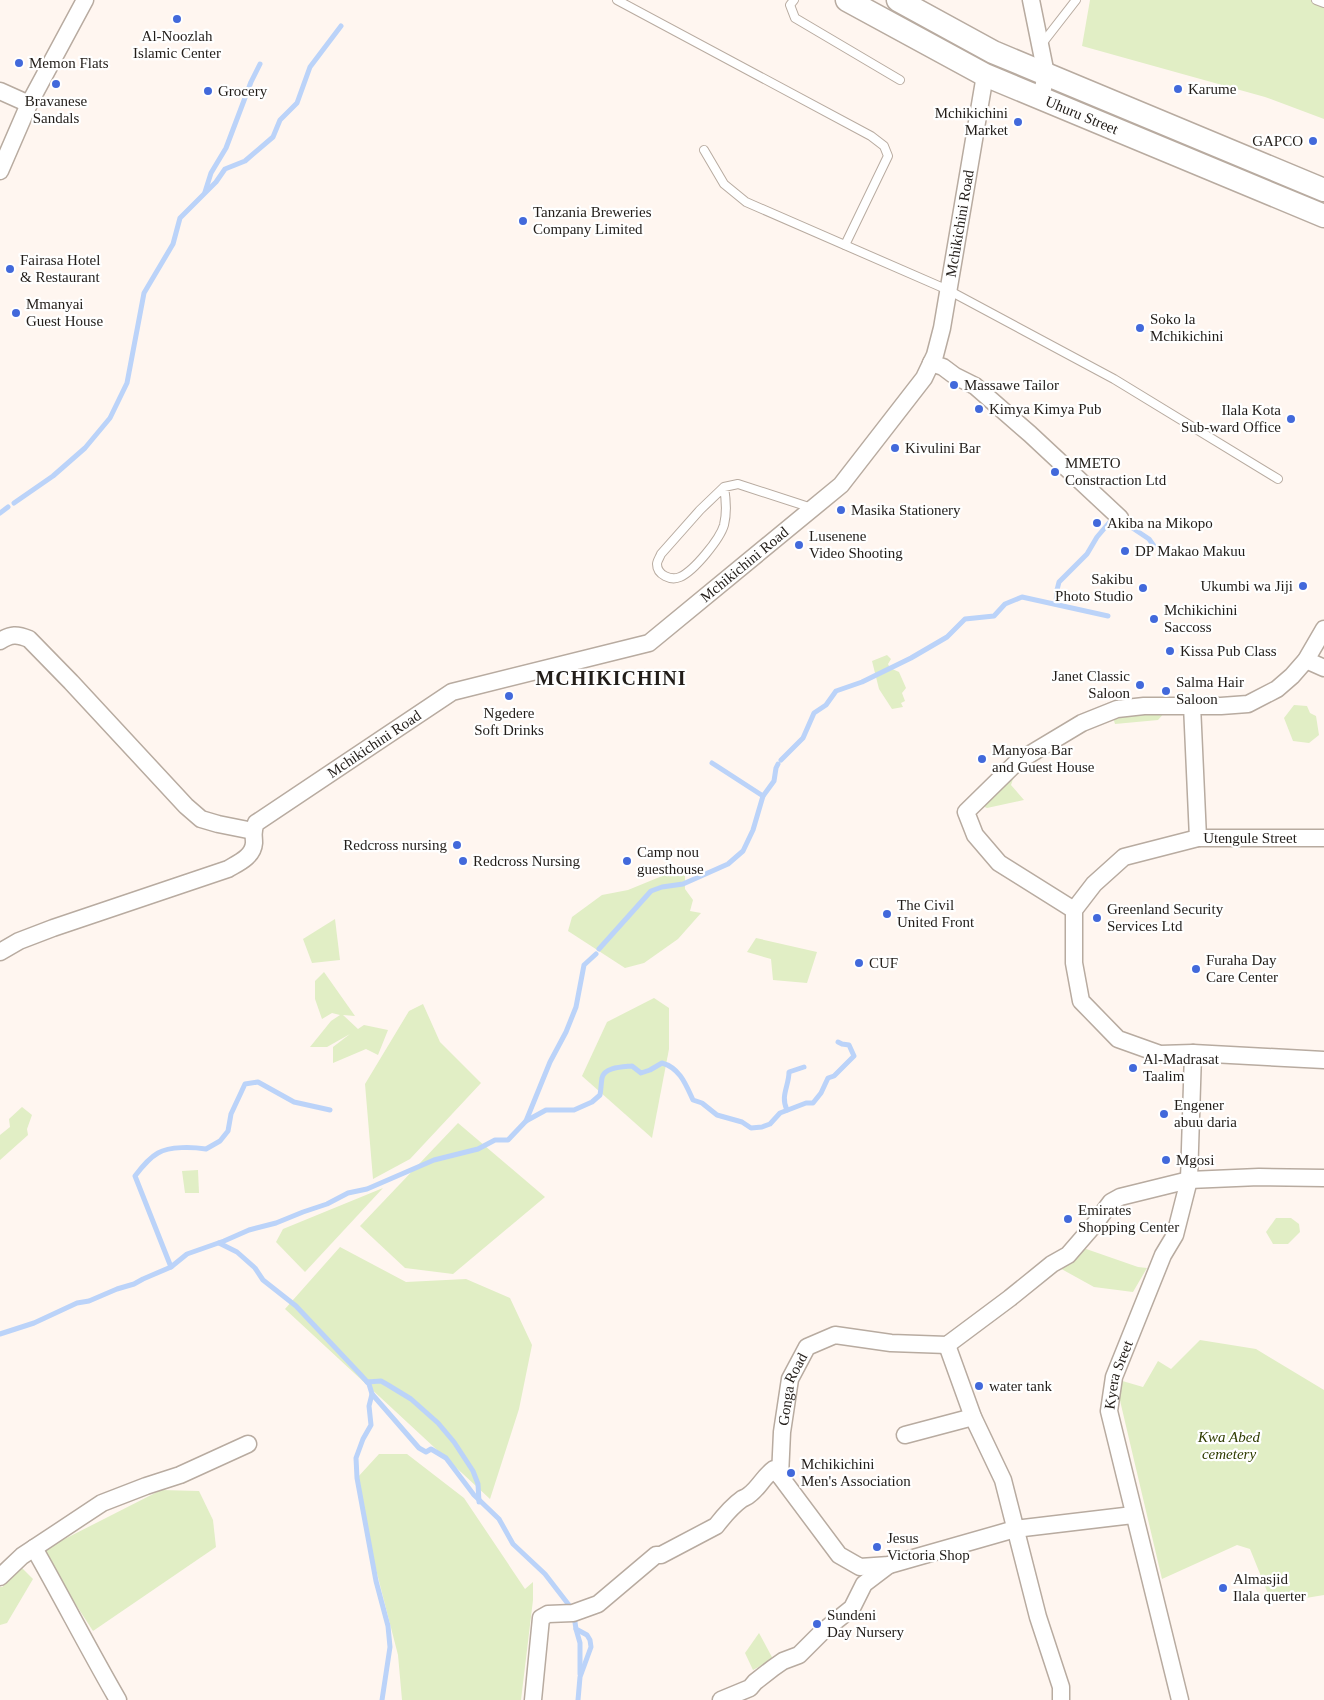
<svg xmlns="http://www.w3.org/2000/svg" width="1324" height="1700" font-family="'Times New Roman',serif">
<rect width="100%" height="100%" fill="#fff6f0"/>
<!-- green -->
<g fill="#e1eec5">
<polygon points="1090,0 1324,0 1324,119 1265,97 1082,46"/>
<polygon points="887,655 891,659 888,664 890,668 899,672 906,688 902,693 905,701 901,703 903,707 892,709 879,689 872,661"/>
<polygon points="1294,705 1307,706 1310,713 1316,716 1319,735 1309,743 1293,741 1284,718"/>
<polygon points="1165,712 1158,720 1115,724 1112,714"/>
<polygon points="1014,776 1011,785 1024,800 987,808 980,805"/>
<polygon points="667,874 685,874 685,889 693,900 690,911 701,913 678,939 644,963 625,968 568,931 572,917 602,895 628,890"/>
<polygon points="335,919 340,960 312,963 303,939"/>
<polygon points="756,938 817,952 807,983 773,980 771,959 747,952"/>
<polygon points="324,972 355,1016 343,1015 358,1029 364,1025 388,1030 378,1055 366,1049 333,1063 333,1047 350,1034 327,1047 310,1047 331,1021 340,1015 332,1013 322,1019 315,999 315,981"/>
<polygon points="654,998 669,1008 669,1049 652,1138 582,1076 607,1022"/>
<polygon points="423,1004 440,1042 481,1083 410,1159 373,1179 365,1084 409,1011"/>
<polygon points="22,1107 32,1115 27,1129 28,1135 0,1160 0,1135 10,1127 9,1119"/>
<polygon points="458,1123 545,1197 453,1274 405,1268 360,1226"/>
<polygon points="198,1170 199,1193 185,1193 182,1171"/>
<polygon points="383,1188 305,1272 276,1242 283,1229"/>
<polygon points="1276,1218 1291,1218 1299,1224 1300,1232 1288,1244 1273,1244 1266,1232"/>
<polygon points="1069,1243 1138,1267 1147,1268 1133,1292 1094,1287 1056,1266"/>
<polygon points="340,1247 406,1282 466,1279 510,1298 532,1345 519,1409 490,1499 285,1309"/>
<polygon points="1200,1340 1256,1349 1324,1390 1324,1595 1306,1598 1271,1601 1250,1549 1237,1545 1162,1579 1118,1392 1119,1380 1143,1387 1158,1361 1171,1369"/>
<polygon points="379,1454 407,1454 464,1498 525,1589 533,1582 533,1600 521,1700 402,1700 398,1655 370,1546 357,1478"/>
<polygon points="161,1490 199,1491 213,1520 216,1547 93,1631 41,1551"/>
<polygon points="16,1562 33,1579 7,1623 0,1625 0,1587 2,1587 12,1578 6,1572"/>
<polygon points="759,1633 773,1659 753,1670 745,1653"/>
</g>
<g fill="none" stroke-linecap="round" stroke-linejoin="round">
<!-- stream -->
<g stroke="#bbd3f9" stroke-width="5">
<polyline points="205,192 211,173 226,148 251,82 260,64"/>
<polyline points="14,503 53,476 85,448 110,418 127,383 144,293 173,244 180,218 216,182 225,169 245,161 273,137 280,120 297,103 310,67 341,26"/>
<polyline points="0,513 8,507"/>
<polyline points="1122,521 1149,539 1154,546"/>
<polyline points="1056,604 1057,590 1059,582 1087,554 1097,537 1114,517"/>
<polyline points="781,760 803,738 814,713 826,705 836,691 862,682 911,658 947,637 965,619 994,616 1005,604 1022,597 1108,616"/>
<polyline points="712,763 763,796"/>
<polyline points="599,949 651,891 662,887 683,884 728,864 743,851 753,830 763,796 774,781 776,768 778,764"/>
<path d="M787 1110C780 1096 789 1086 789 1072L804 1067"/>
<polyline points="526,1121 550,1062 566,1032 576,1007 584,965 596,954"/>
<polyline points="219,1243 237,1252 255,1268 263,1280 296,1306 360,1374 369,1384 372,1394 419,1448 426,1452 431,1449 446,1458 474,1495 499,1519 513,1544 545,1574 572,1609"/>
<path d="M171 1267 135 1176C141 1168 149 1158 158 1153 170 1146 193 1147 206 1149L220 1141 228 1131 231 1114 245 1084 258 1082 294 1102 330 1110"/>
<path d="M0 1334 34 1323 77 1303 89 1301 117 1289 134 1284 143 1279 171 1267 187 1254 224 1241 249 1230 276 1223 303 1212 327 1204 348 1193 367 1189 434 1160 478 1149 495 1140H508L526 1121 546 1110H574L592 1102 600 1095C601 1090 601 1084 602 1078 604 1067 623 1067 632 1066L641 1073 650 1070 662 1063C680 1068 686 1085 693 1100L702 1103 717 1115 742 1122 751 1128 762 1127 770 1124 780 1113 806 1103H813L821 1093 828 1078 834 1076 854 1056 849 1045 842 1044 838 1042"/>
<polyline points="367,1382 381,1381 388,1385 411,1399 438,1423 454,1442 473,1471 478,1484 479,1502"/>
<polyline points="372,1394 369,1406 371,1425 363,1439 356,1458 357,1478 376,1581 388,1626 390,1647 382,1700"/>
<polyline points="574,1616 576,1629 587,1635 590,1640 591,1647 580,1677 578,1700"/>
<polyline points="576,1629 580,1643 580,1674"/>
</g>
<!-- lane casing -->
<g stroke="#b8aba0" stroke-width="10">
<g id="lane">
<polyline points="617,0 871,136 884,146 888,156 845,245"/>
<polyline points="794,0 790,5 795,18 900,80"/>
<polyline points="1316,0 1324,3"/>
<polyline points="1041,45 1076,0"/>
<polyline points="704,150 724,184 746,202 948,290 1114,379 1278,479"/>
<path d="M724 487C726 499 727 513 724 525 720 539 694 571 680 577 671 581 657 575 657 564 657 561 660 557 661 554L700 510 724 487 738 484 812 508"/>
</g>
</g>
<!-- street casing -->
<g stroke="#b8aba0" stroke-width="19">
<g id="street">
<polyline points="1031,0 1046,74 1041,98"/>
<polyline points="0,91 29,104"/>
<polyline points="0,171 29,104 85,0"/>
<polyline points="931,363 943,367 955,376 975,386 1030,434 1120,518"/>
<path d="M0 641C11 634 17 634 29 639L71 682 186 806 201 819 218 824 253 831"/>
<polyline points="1306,660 1324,668"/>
<polyline points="1192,705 1198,838"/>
<polyline points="1324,838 1198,838 1124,857 1094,884 1074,910 1074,963 1081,1001 1118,1039 1160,1054 1193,1053 1324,1060"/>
<polyline points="1074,910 999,863 975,835 966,812 1017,762 1082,723 1117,709 1144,706 1221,706 1248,704 1277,689 1292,676 1306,660 1324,629"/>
<path id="s1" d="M0 952 19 941 53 928 228 869C238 863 253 857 254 843 254 834 252 832 256 823L452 692 649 643 841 485 924 378 935 355 942 328 985 75"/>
<polyline points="947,1345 973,1417 1003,1480 1038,1617 1061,1687 1061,1700"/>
<polyline points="905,1435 973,1417"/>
<path id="s2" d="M1133 1515 1015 1529 889 1565 860 1567 839 1555 780 1476 782 1432 790 1379 807 1347 835 1335 891 1343 947 1345 1010 1298 1052 1264 1068 1255 1094 1225 1111 1202 1120 1197 1189 1180 1259 1177 1324 1178"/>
<path d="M34 1548C63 1599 89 1650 118 1700"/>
<polyline points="0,1577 22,1556 102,1503 146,1486 180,1475 248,1444"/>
<path d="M533 1700 541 1618 548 1614 573 1613 598 1604 656 1555H661L716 1526C723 1517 732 1506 742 1499 744 1498 747 1497 749 1495 759 1488 763 1477 774 1469L780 1476"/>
<polyline points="721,1700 750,1688 755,1682 773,1668 783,1661 799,1655 822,1632 852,1608 864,1584 889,1565"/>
<path id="s3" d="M1180 1700 1109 1411 1114 1377 1163 1255 1175 1235 1189 1180 1193 1053"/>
</g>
</g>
<!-- secondary casing -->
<g stroke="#b8aba0" stroke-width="25">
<g id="secondary">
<path id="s4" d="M847 0 985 75 1324 216"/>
<polyline points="898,0 993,52 1324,190"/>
</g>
</g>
<!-- lane -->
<use href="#lane" stroke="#fff" stroke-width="8"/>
<!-- street -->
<use href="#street" stroke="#fff" stroke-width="16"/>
<!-- secondary -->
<use href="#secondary" stroke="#fff" stroke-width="22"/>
</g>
<!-- markers -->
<g fill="#4269db" stroke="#fff" stroke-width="2">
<circle cx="177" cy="19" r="5"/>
<circle cx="19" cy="63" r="5"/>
<circle cx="56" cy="84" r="5"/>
<circle cx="1178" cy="89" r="5"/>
<circle cx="208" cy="91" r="5"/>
<circle cx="1018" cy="122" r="5"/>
<circle cx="1313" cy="141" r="5"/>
<circle cx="523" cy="221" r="5"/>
<circle cx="10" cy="269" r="5"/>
<circle cx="16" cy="313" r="5"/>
<circle cx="1140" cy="328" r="5"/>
<circle cx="954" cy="385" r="5"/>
<circle cx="979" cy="409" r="5"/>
<circle cx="1291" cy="419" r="5"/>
<circle cx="895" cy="448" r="5"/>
<circle cx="1055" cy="472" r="5"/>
<circle cx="841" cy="510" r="5"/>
<circle cx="1097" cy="523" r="5"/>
<circle cx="799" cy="545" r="5"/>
<circle cx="1125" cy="551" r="5"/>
<circle cx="1303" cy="586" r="5"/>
<circle cx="1143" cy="588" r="5"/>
<circle cx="1154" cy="619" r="5"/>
<circle cx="1170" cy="651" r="5"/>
<circle cx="1140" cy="685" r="5"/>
<circle cx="1166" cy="691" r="5"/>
<circle cx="509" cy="696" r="5"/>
<circle cx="982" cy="759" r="5"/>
<circle cx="457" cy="845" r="5"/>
<circle cx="463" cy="861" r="5"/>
<circle cx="627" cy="861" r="5"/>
<circle cx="887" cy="914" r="5"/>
<circle cx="1097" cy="918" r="5"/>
<circle cx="859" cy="963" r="5"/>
<circle cx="1196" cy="969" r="5"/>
<circle cx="1133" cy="1068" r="5"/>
<circle cx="1164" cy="1114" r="5"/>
<circle cx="1166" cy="1160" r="5"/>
<circle cx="1068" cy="1219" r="5"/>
<circle cx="979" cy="1386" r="5"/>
<circle cx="791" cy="1473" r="5"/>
<circle cx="877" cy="1547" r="5"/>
<circle cx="1223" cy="1588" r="5"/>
<circle cx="817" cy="1624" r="5"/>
</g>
<g text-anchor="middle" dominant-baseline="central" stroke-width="4.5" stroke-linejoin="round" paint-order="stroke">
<!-- poi labels -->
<g font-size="15" fill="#221d19" stroke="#fff" text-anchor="start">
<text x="177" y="36" text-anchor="middle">Al-Noozlah<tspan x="177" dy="17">Islamic Center</tspan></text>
<text x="29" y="63">Memon Flats</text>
<text x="1188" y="89">Karume</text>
<text x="218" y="91">Grocery</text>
<text x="56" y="101" text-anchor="middle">Bravanese<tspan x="56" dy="17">Sandals</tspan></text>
<text x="1008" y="113" text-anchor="end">Mchikichini<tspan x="1008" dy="17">Market</tspan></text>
<text x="1303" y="141" text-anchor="end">GAPCO</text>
<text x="533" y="212">Tanzania Breweries<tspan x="533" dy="17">Company Limited</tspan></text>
<text x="20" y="260">Fairasa Hotel<tspan x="20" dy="17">&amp; Restaurant</tspan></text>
<text x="26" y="304">Mmanyai<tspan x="26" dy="17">Guest House</tspan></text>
<text x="1150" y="319">Soko la<tspan x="1150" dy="17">Mchikichini</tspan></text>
<text x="964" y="385">Massawe Tailor</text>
<text x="989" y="409">Kimya Kimya Pub</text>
<text x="1281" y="410" text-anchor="end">Ilala Kota<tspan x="1281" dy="17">Sub-ward Office</tspan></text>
<text x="905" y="448">Kivulini Bar</text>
<text x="1065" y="463">MMETO<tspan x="1065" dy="17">Constraction Ltd</tspan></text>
<text x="851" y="510">Masika Stationery</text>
<text x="1107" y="523">Akiba na Mikopo</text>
<text x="809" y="536">Lusenene<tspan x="809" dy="17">Video Shooting</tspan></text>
<text x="1135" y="551">DP Makao Makuu</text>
<text x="1133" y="579" text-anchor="end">Sakibu<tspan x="1133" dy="17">Photo Studio</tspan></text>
<text x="1293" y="586" text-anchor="end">Ukumbi wa Jiji</text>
<text x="1164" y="610">Mchikichini<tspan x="1164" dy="17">Saccoss</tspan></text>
<text x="1180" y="651">Kissa Pub Class</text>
<text x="1130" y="676" text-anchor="end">Janet Classic<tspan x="1130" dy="17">Saloon</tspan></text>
<text x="1176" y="682">Salma Hair<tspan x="1176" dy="17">Saloon</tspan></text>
<text x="509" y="713" text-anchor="middle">Ngedere<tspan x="509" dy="17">Soft Drinks</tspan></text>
<text x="992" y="750">Manyosa Bar<tspan x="992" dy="17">and Guest House</tspan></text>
<text x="447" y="845" text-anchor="end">Redcross nursing</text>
<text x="637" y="852">Camp nou<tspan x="637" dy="17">guesthouse</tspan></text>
<text x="473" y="861">Redcross Nursing</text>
<text x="897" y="905">The Civil<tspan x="897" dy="17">United Front</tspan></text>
<text x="1107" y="909">Greenland Security<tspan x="1107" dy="17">Services Ltd</tspan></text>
<text x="1206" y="960">Furaha Day<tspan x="1206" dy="17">Care Center</tspan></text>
<text x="869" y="963">CUF</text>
<text x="1143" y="1059">Al-Madrasat<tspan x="1143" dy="17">Taalim</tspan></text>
<text x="1174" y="1105">Engener<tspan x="1174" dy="17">abuu daria</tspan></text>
<text x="1176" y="1160">Mgosi</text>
<text x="1078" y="1210">Emirates<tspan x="1078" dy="17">Shopping Center</tspan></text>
<text x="989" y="1386">water tank</text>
<text x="801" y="1464">Mchikichini<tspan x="801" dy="17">Men's Association</tspan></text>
<text x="887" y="1538">Jesus<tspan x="887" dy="17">Victoria Shop</tspan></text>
<text x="1233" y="1579">Almasjid<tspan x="1233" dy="17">Ilala querter</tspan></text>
<text x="827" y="1615">Sundeni<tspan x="827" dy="17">Day Nursery</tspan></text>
</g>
<!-- street labels -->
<g font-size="15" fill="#221d19" stroke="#fff">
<text stroke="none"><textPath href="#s4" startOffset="262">Uhuru Street</textPath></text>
<text stroke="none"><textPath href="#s1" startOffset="1284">Mchikichini Road</textPath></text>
<text stroke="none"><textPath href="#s1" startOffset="864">Mchikichini Road</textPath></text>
<text stroke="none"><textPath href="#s1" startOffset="444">Mchikichini Road</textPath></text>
<text x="1250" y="838">Utengule Street</text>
<text stroke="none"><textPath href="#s3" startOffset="335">Kyera Sreet</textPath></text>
<text stroke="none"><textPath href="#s2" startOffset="490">Gonga Road</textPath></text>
</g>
<!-- park labels -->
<g font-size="15" font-style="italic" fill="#2f3c00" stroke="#fff">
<text x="1229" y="1437">Kwa Abed<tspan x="1229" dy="17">cemetery</tspan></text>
</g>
<!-- district labels -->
<g font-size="20" font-weight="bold" letter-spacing="1" fill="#221d19" stroke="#fff">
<text x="611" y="678">MCHIKICHINI</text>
</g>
</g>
</svg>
